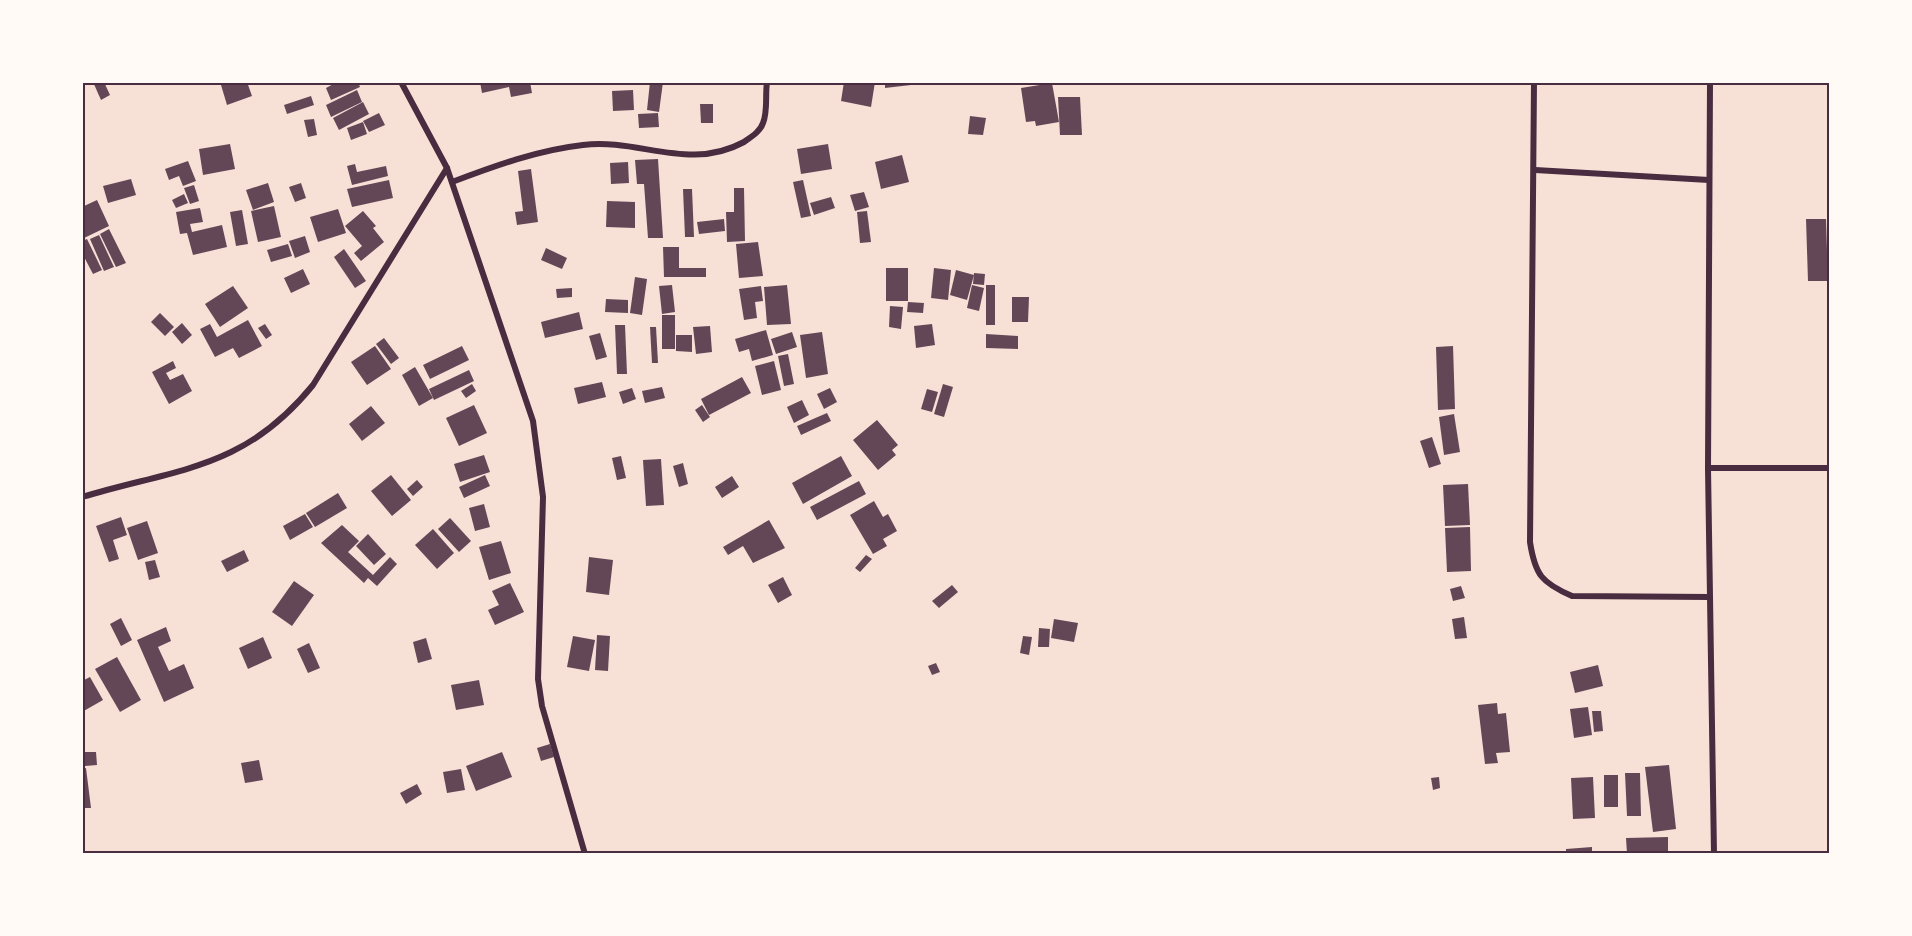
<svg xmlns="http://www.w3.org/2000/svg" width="1912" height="936" font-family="Helvetica,sans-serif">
<rect width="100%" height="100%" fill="#f7e1d7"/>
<!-- building -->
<g fill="#644757">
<polygon points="93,82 104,82 110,95 101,100"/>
<polygon points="228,82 247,82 252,96 227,105 221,85"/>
<polygon points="337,82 358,82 360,87 331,100 326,88"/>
<polygon points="480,82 530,82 532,93 511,97 509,87 482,93"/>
<polygon points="650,82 663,82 659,112 647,110"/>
<polygon points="844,82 875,82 871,107 841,101"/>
<polygon points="885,82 911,82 911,85 885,88"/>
<polygon points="1052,83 1059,122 1036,126 1035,121 1026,122 1021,88"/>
<polygon points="357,90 362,102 331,117 326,105"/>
<polygon points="633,90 634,110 613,111 612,91"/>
<polygon points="311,96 314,105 287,114 284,105"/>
<polygon points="1058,97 1080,97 1082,135 1060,135"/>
<polygon points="363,102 369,114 339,130 333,118"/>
<polygon points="700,104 713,104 713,123 701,123"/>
<polygon points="379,113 385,125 369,132 363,121"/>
<polygon points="658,113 659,127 639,128 638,114"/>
<polygon points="970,116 986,118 983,135 968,134"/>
<polygon points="314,119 317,135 308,137 304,120"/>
<polygon points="363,122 367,134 351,140 347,128"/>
<polygon points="230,144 235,169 203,175 199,149"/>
<polygon points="828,144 832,169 801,174 797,149"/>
<polygon points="902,155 909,182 881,189 875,162"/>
<polygon points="658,159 663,238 648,238 644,184 637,184 635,160"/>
<polygon points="188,161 196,181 183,186 179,176 169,180 165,169"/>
<polygon points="628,162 629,183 611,184 610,163"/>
<polygon points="355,164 357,172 386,166 388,176 352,185 347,166"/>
<polygon points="531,169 538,222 517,225 515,212 523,211 518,171"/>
<polygon points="131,179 136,195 108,203 103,186"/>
<polygon points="389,180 393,198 352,207 347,189"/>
<polygon points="803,180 811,216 801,218 793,182"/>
<polygon points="268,183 274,202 253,210 246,190"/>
<polygon points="301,183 306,198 295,202 289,187"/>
<polygon points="194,185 199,201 190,204 184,188"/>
<polygon points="734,188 744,188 745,241 727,242 726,212 734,212"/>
<polygon points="683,189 692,189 694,237 685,237"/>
<polygon points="864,192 869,207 855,211 850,195"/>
<polygon points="184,194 188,203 176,208 172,200"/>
<polygon points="831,197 835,208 814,215 810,203"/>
<polygon points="97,200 109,226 82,239 82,207"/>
<polygon points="607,201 635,202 635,228 606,227"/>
<polygon points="274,206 281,237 258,242 251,211"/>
<polygon points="200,208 203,222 190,224 192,232 222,225 227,247 193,255 187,233 180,234 176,212"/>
<polygon points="338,209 346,233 318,242 310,217"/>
<polygon points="242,210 248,244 236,246 230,212"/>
<polygon points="363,211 376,226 373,228 384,242 361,261 354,253 362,246 345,226"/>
<polygon points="867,211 871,242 860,243 857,212"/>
<polygon points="724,219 725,231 699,234 697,222"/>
<polygon points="1806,219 1826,219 1828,281 1808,281"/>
<polygon points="109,229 126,263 116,267 100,234"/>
<polygon points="99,235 114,267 104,271 90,239"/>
<polygon points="305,236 310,252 295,258 289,241"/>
<polygon points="87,239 102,270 93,274 82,253 82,241"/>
<polygon points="758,242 763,276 739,278 736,244"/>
<polygon points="288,244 292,256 271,262 267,250"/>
<polygon points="663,247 679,247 679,268 706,268 706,277 664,277"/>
<polygon points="546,248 567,258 562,269 541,260"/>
<polygon points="344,249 366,281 355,288 334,257"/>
<rect x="886" y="268" width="22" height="33"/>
<polygon points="934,268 951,270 948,300 931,298"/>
<polygon points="303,269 310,284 291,293 284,278"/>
<polygon points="956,270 974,275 967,300 950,295"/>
<polygon points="974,273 985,274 984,285 973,284"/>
<polygon points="635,277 647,279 642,315 630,313"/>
<polygon points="672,285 675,312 662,314 659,286"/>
<polygon points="787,285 791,324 767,325 764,287"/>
<polygon points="972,285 984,288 979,311 967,308"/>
<rect x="986" y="285" width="9" height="40"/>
<polygon points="233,286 248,308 220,327 205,304"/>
<polygon points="761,286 763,301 755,302 757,318 744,320 739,289"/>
<polygon points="572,288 572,297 557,298 556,289"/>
<polygon points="1012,297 1029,297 1028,322 1012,322"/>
<polygon points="606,299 628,300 628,313 605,312"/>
<polygon points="908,302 924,303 923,313 907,312"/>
<polygon points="890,306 903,307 901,329 889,327"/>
<polygon points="579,312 583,329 545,338 541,322"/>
<polygon points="160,313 174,327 165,336 151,322"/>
<rect x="662" y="315" width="13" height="34"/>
<polygon points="248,320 262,346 239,358 233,348 215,357 200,329 210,324 217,337"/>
<polygon points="182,323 192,335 182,344 172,332"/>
<polygon points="265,324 272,335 266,339 258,328"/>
<polygon points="932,324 935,345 916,348 914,326"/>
<polygon points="615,325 625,325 627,374 617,374"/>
<polygon points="710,326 712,352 696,354 693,327"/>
<polygon points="650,327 656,327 658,363 652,363"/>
<polygon points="766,330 773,355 752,361 749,349 739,352 735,339"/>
<polygon points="792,332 797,347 776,354 771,339"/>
<polygon points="822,332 828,374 806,378 800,335"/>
<polygon points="600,333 607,357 596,360 589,336"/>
<polygon points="986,334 1018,336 1018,349 986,348"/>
<polygon points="676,335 692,335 692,352 676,351"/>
<polygon points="384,338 399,358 391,364 376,344"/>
<polygon points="375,346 391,369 367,385 351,362"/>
<polygon points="462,346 469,360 430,379 423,365"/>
<polygon points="1453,346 1455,409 1438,410 1436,347"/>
<polygon points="788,354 794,384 784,386 778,356"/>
<polygon points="173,361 176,368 166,373 170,380 183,374 192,391 169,404 152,372"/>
<polygon points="774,361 781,390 762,395 755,366"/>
<polygon points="415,367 433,398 419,406 402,375"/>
<polygon points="469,370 474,381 434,400 429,389"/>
<polygon points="742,377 751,393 709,415 701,399"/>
<polygon points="602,382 606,397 578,404 574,388"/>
<polygon points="472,384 476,391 466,398 461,391"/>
<polygon points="943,384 953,387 944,417 934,414"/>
<polygon points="662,387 665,398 645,403 642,391"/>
<polygon points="632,388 636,399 623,404 619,392"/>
<polygon points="830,388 837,402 824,409 817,394"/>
<polygon points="927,389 938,392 932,412 921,409"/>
<polygon points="802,400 809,415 794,423 787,407"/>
<polygon points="474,405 487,433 459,446 446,418"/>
<polygon points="702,405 710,417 703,422 695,410"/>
<polygon points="371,406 385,423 362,441 349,424"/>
<polygon points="827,413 831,421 801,435 797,426"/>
<polygon points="1454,414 1460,452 1444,455 1439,417"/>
<polygon points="877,420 898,445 892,450 896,455 878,470 853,440"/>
<polygon points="1432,437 1441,464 1429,468 1420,441"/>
<polygon points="484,455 490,472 460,482 454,464"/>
<polygon points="621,456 626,478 617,480 612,458"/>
<polygon points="841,456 852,476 803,504 792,483"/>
<polygon points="661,459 664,505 646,506 643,460"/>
<polygon points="683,463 688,484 679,487 673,466"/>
<polygon points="391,475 411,500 392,516 371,491"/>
<polygon points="485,475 490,486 464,498 459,487"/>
<polygon points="732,476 739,487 722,498 715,487"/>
<polygon points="417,480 423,487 413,496 407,489"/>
<polygon points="859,481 866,494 817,520 810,507"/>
<polygon points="1468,484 1470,525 1445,526 1443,485"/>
<polygon points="338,493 347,508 315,527 306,513"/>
<polygon points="874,501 883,517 888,514 897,531 883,539 887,546 873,554 850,515"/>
<polygon points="484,504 490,527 475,531 469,508"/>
<polygon points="305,514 313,527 290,540 283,526"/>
<polygon points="121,517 127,535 113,540 119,559 109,562 96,526"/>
<polygon points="450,518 471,541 459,552 438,529"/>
<polygon points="769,520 785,548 753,563 743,546 728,555 723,547"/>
<polygon points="147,521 158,553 138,560 127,528"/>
<polygon points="342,525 359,541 348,552 373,575 390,557 397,564 377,586 368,578 364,583 321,543"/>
<polygon points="1470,527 1471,571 1447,572 1445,528"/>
<polygon points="433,529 454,553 437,569 415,545"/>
<polygon points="368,534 386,554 374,565 356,546"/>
<polygon points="501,541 511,573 489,580 479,547"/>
<polygon points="244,550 249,561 227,572 221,561"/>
<polygon points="866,555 872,559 860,572 855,568"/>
<polygon points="589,557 613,560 609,595 586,592"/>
<polygon points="155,560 160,577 149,580 145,562"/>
<polygon points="783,577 792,595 778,603 768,585"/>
<polygon points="294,581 314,595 292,626 272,612"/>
<polygon points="510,583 524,612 495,625 488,610 499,605 492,591"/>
<polygon points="952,585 958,592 939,608 932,601"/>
<polygon points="1461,586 1465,598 1453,601 1450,589"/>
<polygon points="1464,617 1467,638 1455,639 1452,619"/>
<polygon points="121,618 132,640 121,646 110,624"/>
<polygon points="1054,619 1078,623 1074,642 1051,638"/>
<polygon points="166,627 171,641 158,647 169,671 184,664 194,688 164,702 137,640"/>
<polygon points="1039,628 1050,629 1049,647 1038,647"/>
<polygon points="597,635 610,636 608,671 595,670"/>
<polygon points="573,636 595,640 589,671 567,667"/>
<polygon points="1023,636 1032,637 1029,655 1020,653"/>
<polygon points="263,637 272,658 248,669 239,648"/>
<polygon points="426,638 432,659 418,663 413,642"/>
<polygon points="309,643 320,668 308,673 297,649"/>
<polygon points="117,657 141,700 120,712 95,669"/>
<polygon points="936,663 940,672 932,675 928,666"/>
<polygon points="1598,665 1603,686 1575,693 1570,672"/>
<polygon points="90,677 103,700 82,712 82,681"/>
<polygon points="479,680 484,705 456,710 451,685"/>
<polygon points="1497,703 1498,714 1506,713 1510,752 1496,753 1498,763 1485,764 1478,705"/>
<polygon points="1588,707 1592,735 1574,738 1570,709"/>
<polygon points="1592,711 1601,711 1603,731 1594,732"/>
<polygon points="550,744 554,757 541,761 537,748"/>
<polygon points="84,752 96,752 97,765 85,766"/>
<polygon points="502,752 512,777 476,791 466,766"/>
<polygon points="259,760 263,780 245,783 241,763"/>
<polygon points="1669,765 1676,829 1653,832 1645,767"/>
<polygon points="86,768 91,808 82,808 82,769"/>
<polygon points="461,769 465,790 447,793 443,772"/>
<polygon points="1625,773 1640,773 1641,816 1627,816"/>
<rect x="1604" y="775" width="14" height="32"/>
<polygon points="1439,777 1440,788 1433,790 1431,778"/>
<polygon points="1593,777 1595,818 1573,819 1571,778"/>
<polygon points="417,784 422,794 406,804 400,793"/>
<polygon points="1668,837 1668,854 1627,854 1626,838"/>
<polygon points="1592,847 1592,854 1566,854 1566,849"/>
</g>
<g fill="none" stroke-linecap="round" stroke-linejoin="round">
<!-- minor -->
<g stroke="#4a2c40" stroke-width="6">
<polyline points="401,82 447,168 533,421 543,497 538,679 542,706 585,854"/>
<path d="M1534 82 1530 542C1535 575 1542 583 1572 596L1710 597"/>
<polyline points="1710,82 1708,468 1714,854"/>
<polyline points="1535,170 1709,180"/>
<path d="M452 182C494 166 538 150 583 145 639 138 689 172 744 142 751 137 760 132 763 123 768 111 765 95 767 82"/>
<polyline points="1708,468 1830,468"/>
<path d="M82 497C178 468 244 470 313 385L447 168"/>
</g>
</g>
<!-- border -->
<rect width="1912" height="936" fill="none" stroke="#fffaf5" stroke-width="168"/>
<rect x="84" y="84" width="1744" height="768" fill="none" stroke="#4a2c40" stroke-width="2"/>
</svg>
